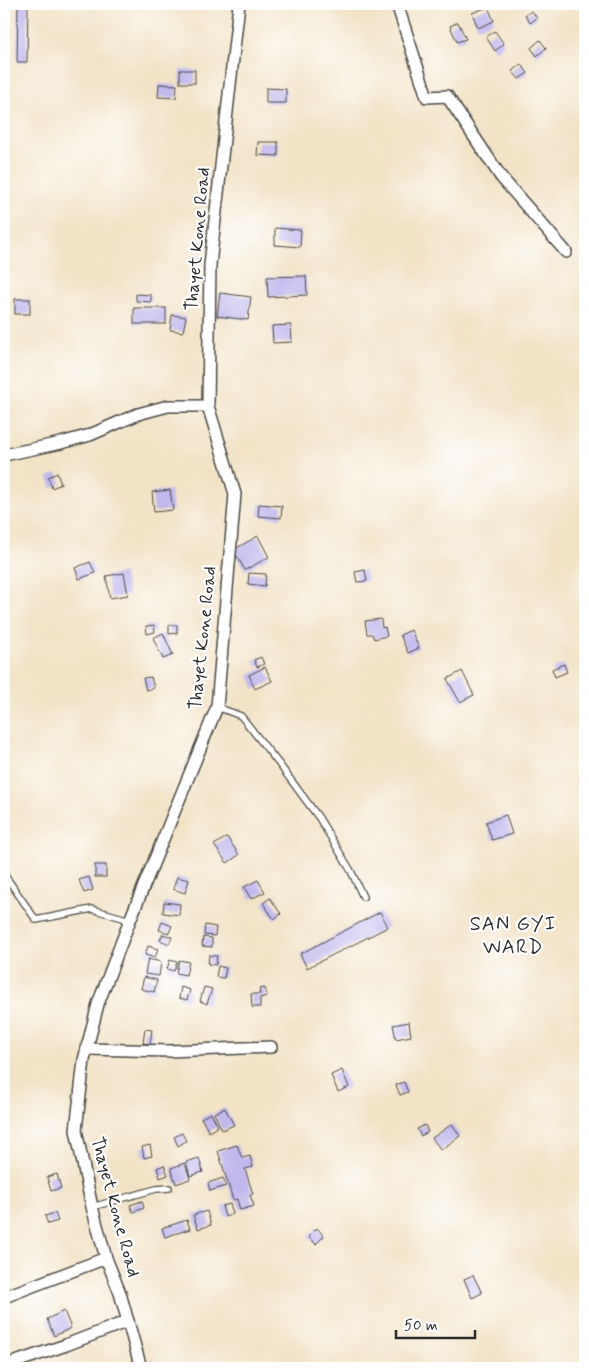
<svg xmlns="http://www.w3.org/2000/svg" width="589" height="1372" font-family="Mynerve,sans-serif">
<rect width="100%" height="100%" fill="#fff"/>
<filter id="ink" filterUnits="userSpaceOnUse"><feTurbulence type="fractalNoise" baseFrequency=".02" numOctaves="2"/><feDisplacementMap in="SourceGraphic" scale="10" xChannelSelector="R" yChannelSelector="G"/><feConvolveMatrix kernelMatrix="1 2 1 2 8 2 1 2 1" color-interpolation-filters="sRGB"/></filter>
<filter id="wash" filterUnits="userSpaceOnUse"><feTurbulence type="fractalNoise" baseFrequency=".0096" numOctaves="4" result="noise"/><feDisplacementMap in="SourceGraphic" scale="20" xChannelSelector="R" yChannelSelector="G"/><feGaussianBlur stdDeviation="1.12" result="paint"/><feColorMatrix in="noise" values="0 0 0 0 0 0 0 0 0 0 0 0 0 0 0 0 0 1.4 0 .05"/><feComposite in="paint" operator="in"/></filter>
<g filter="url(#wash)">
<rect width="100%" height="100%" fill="#f2e3c7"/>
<g id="blocks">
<!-- building -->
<g fill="#c1b8ed">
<polygon points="18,4 28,4 27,62 17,62"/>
<polygon points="488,7 494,21 478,28 472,13"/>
<polygon points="532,11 537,18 530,23 525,15"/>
<polygon points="458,22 466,39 457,42 450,26"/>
<polygon points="495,31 504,44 495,51 486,37"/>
<polygon points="540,40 546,48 537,56 531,48"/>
<polygon points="521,64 528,73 519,79 512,71"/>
<rect x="180" y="70" width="15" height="13"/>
<polygon points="159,84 177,85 176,98 158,97"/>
<polygon points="266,88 286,89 286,103 266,103"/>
<polygon points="258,142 278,142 278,156 257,155"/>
<polygon points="275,228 301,230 300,247 275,245"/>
<polygon points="306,276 307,295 268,297 267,277"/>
<polygon points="220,293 251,297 248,320 217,316"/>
<polygon points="136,294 151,295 151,302 136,301"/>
<rect x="15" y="299" width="15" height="15"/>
<rect x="134" y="308" width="32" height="16"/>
<polygon points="172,315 186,317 183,332 170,330"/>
<polygon points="291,325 292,342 273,343 272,326"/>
<polygon points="57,473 61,484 52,488 48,477"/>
<polygon points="170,490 173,510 154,512 152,492"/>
<polygon points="259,504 282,506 281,518 258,516"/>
<polygon points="258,536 269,557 245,570 233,550"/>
<polygon points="90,562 95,573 79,579 75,568"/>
<polygon points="365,570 367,581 357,582 355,572"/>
<polygon points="124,573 128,595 110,598 106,576"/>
<polygon points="249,573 266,574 265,586 248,584"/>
<polygon points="381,619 382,628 385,627 387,636 374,639 372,634 367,634 365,621"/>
<polygon points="154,625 155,632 147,634 146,626"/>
<polygon points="169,625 177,625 177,633 169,634"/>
<polygon points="411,630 419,648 408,653 400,635"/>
<polygon points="163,633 173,655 163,659 153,638"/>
<polygon points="261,657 264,664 257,667 254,660"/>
<polygon points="564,664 567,672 555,677 552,669"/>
<polygon points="265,667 272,681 255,689 249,675"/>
<polygon points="462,671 474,695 460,702 447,679"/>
<polygon points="151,677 154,688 146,690 143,678"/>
<polygon points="506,815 512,834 492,840 486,822"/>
<polygon points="227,837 239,855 227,863 214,845"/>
<rect x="95" y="865" width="11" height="12"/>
<polygon points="89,877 93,890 84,893 79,880"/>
<polygon points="177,877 189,880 185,893 173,889"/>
<polygon points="258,880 265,892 251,899 244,887"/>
<polygon points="270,898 281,914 274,919 263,903"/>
<polygon points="164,902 180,904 179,915 163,913"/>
<polygon points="380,912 388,927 307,968 300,954"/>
<polygon points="162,922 172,926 169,933 159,930"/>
<polygon points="205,925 216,927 215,936 204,935"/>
<polygon points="163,934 172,937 169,944 160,940"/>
<polygon points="203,937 212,938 212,947 202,946"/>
<polygon points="148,946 158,949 155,958 145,955"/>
<polygon points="209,955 217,956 216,965 208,964"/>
<polygon points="148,959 161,962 159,976 145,974"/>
<polygon points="170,960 177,962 174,971 167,969"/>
<polygon points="179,960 189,962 186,975 176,973"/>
<polygon points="218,966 226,968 224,978 216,977"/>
<polygon points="144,977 157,980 154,992 141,989"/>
<polygon points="181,987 190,990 187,1000 179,998"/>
<polygon points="204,987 212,989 207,1004 200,1001"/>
<polygon points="265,988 267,996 260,998 260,1007 252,1007 251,994 260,994 259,989"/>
<polygon points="409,1022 411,1036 396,1039 393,1025"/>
<polygon points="145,1029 152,1030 150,1044 143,1043"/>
<polygon points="342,1070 349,1087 338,1092 331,1075"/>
<polygon points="404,1082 408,1092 400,1095 396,1085"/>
<polygon points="225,1108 234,1125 222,1130 214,1113"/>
<polygon points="211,1113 218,1126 209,1132 201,1118"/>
<polygon points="452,1124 460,1136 441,1150 432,1138"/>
<polygon points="425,1125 428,1132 421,1136 417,1129"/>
<polygon points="182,1133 186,1141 178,1146 174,1137"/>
<polygon points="150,1145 152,1156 144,1158 142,1147"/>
<polygon points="237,1145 242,1158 250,1156 253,1167 245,1169 253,1194 250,1195 254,1206 240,1210 237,1199 233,1200 218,1151"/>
<polygon points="199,1158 203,1172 190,1176 186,1162"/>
<polygon points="185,1163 190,1179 176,1184 171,1168"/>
<polygon points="164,1165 168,1175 160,1178 157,1168"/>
<polygon points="57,1174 61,1188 51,1191 47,1177"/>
<polygon points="223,1178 226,1186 210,1191 208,1183"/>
<polygon points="142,1201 144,1208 133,1212 130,1205"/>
<polygon points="230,1204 233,1214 225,1217 222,1206"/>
<polygon points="207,1211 211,1225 198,1229 193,1215"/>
<polygon points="55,1213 58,1221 48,1224 45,1216"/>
<polygon points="187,1220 190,1229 165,1237 162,1228"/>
<polygon points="317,1228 324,1236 316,1244 308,1237"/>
<polygon points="473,1275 482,1293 472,1298 464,1279"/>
<polygon points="64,1311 71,1328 54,1336 47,1319"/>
</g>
</g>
</g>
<g filter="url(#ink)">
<use href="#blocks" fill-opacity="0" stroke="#494742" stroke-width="1"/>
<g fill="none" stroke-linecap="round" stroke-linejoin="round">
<!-- lane casing -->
<g stroke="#494742" stroke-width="8">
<g id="lane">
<polyline points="217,707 241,716 279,764 319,818 351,871 363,897"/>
<polyline points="4,874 36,920 92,909 130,920"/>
<polyline points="92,1207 156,1189 169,1188"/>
</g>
</g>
<!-- street casing -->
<g stroke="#494742" stroke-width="14">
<g id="street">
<polyline points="397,4 427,97 447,96 501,177 566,252"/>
<polyline points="4,455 61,443 90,435 138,414 168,406 208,406"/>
<polyline points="87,1049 169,1051 271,1047"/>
<polyline points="4,1297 106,1258"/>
<polyline points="4,1366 66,1345 128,1321"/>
<polyline points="141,1368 120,1293 106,1258 92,1207 76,1130 84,1060 98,1004 130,920 217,707 235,494 208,406 210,265 239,4"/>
</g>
</g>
<!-- lane -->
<use href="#lane" stroke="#fff" stroke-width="5.5"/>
<!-- street -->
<use href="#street" stroke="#fff" stroke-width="11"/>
</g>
</g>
<g text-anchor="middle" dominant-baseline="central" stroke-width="4.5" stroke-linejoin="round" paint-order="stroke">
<!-- street labels -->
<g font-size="18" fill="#2b2b2b" stroke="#fff">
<text transform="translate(198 239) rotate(-85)">Thayet Kone Road</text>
<text transform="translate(203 638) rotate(-84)">Thayet Kone Road</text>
<text transform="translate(115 1207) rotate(75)">Thayet Kone Road</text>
</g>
<!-- quarter labels -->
<g font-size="20" letter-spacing="1" fill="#2b2b2b" stroke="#fff">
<text x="513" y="924">SAN GYI<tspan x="513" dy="23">WARD</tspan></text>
</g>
</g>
<!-- margin -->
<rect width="589" height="1372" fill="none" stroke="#fff" stroke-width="20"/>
<!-- scale -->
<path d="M396 1330v8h79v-8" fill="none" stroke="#2b2b2b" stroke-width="2.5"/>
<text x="404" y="1330" font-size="15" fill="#2b2b2b" stroke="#ffffff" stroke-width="4" paint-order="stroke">50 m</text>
</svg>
